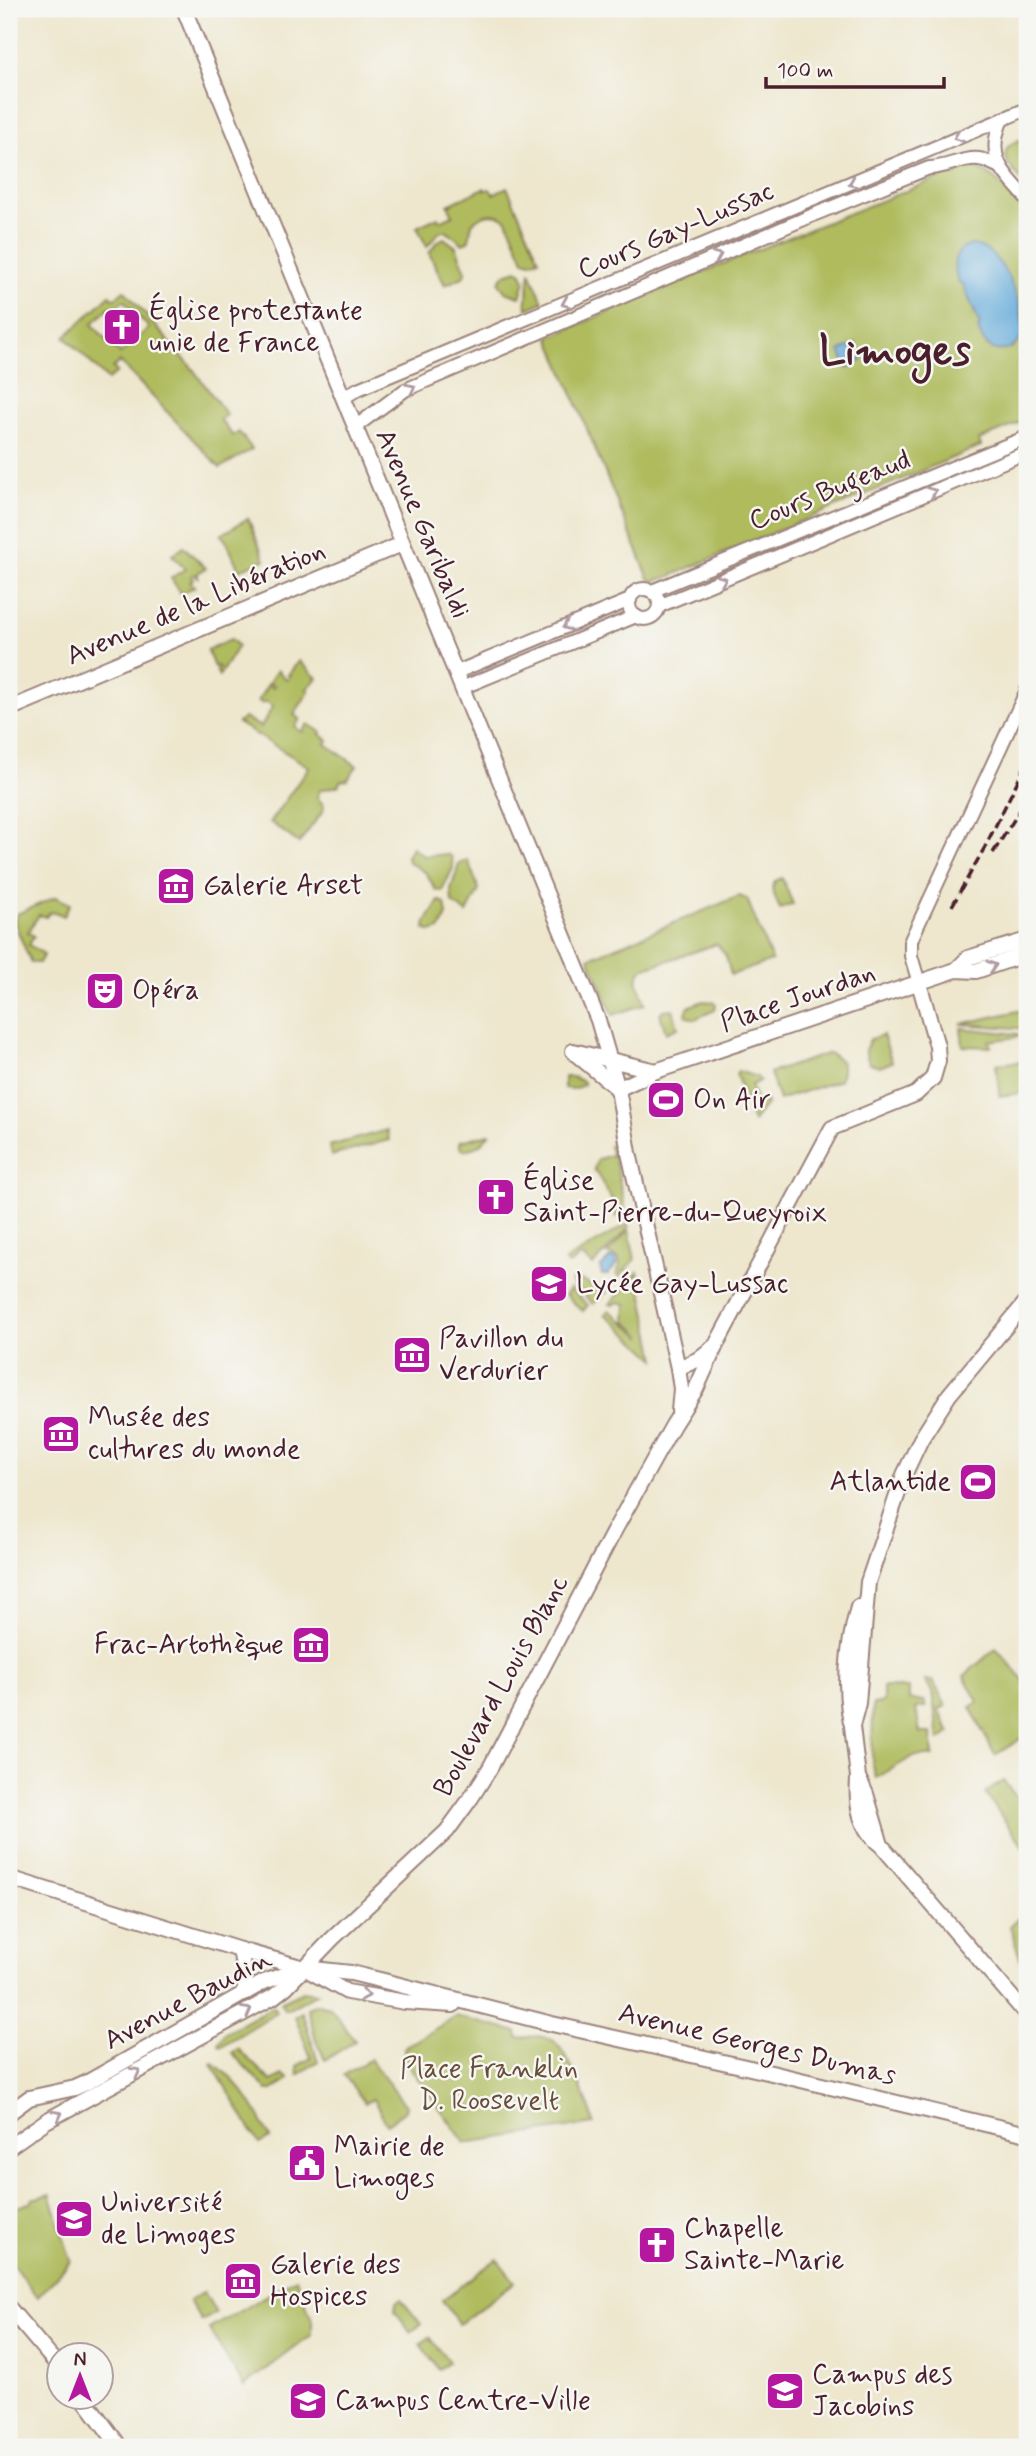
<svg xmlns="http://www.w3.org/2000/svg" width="1036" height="2456" font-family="Mynerve,sans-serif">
<rect width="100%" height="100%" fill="#f6f6f2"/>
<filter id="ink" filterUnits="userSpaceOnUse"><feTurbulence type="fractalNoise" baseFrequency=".0143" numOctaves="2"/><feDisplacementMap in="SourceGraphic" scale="14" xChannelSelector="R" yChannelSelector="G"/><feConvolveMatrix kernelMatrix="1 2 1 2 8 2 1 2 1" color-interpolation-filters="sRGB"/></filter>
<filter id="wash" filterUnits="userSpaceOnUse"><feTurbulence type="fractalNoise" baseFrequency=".00686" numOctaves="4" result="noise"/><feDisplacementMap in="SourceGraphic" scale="28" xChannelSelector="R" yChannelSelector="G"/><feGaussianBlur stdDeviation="1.57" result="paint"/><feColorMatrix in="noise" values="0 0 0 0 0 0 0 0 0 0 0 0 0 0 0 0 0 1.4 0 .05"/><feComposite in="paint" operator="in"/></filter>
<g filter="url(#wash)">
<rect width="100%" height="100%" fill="#eee7ce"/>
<!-- green -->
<g fill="#afbb5d" stroke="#7c6d44" stroke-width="2" fill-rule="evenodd">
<path d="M1020 140H1027V187C1015 173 989 150 1020 140Z"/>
<path d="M966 167C992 167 1010 196 1027 214V420L979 440 981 446 668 577 654 581 649 579 549 337 747 254Z"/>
<path d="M507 187 539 259 531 262 524 260 507 220C495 210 482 214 472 223L469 240 463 244C440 225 443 227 427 247L417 227 438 217 440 221 453 215 448 205 484 188 485 190 490 189 493 194Z"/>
<polygon points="444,238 456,247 466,272 463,277 445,285 429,253 437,242"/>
<polygon points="517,270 522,273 525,281 520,297 505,292 499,282 505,274"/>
<path d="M530 271 543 302 527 309C525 301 530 281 530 271Z"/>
<path d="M124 290 192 368 227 415 220 420 233 436 239 432 252 449 220 468 120 362 113 368 117 372 108 380 65 337 110 295 114 299ZM124 300 149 328 120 354 92 324 110 307 113 310Z"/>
<polygon points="248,518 265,560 239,570 227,542 221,535"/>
<polygon points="184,547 206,568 198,573 198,577 194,574 191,576 193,579 190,582 195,586 181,594 171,578 185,569 172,555"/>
<polygon points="231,639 238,646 219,676 216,670 219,668 218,666 214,667 207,650"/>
<polygon points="299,661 317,678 307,689 309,691 294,715 300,719 295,727 302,732 308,724 321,732 320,734 328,740 326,744 357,766 347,780 340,781 338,786 320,790 317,797 324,806 323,811 299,843 270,822 309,767 238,723 244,718 261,727 273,706 265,701 263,704 258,701 268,684 273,688 275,686 269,682 277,670 287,680 290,676 288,675"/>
<polygon points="412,847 424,856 447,854 452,857 453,868 442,891 436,890 426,873 408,862 407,856"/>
<polygon points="468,860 479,890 467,913 452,903 451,889 459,864"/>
<polygon points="782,878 793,904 780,909 772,890 775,881"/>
<polygon points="739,896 747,899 772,961 731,975 726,956 717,944 642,969 637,979 645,1004 613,1015 589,958"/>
<polygon points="55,897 70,904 64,916 55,912 49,913 46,917 39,915 28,932 34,936 29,945 44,954 39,963 31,963 14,922 17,914"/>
<polygon points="439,901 445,903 447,915 440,929 431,932 425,929 426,922"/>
<polygon points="703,1001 714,1002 716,1005 715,1010 695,1019 688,1017 686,1014 688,1007"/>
<polygon points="673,1009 678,1028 666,1033 660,1014 663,1010"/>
<polygon points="1027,1009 1027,1029 961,1024"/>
<polygon points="961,1028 1018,1034 1018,1037 989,1041 991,1047 963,1046"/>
<polygon points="883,1035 892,1062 880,1067 869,1063 865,1050 870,1039"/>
<path d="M829 1053C844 1061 844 1065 840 1080L779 1100 770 1073Z"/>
<polygon points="1027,1061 1027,1092 1000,1096 996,1064"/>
<polygon points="738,1071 757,1077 760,1081 751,1085 757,1103 766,1100 767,1103 753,1122 736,1074"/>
<polygon points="564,1077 573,1077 583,1082 584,1085 573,1089 564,1088"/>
<polygon points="387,1130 389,1140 331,1156 329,1146"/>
<path d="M489 1134C483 1144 474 1149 463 1150L460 1147V1141Z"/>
<polygon points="612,1145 626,1213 616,1217 611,1198 594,1169 598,1159 612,1155 609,1146"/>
<polygon points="628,1224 629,1228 593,1265 581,1256 571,1264 567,1264 565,1261"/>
<polygon points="629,1230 635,1260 619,1277 616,1274 620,1267 619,1258 607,1254"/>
<polygon points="638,1272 656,1359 605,1314 609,1310 643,1337 625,1320 626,1304 619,1302 613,1305 610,1304"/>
<polygon points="578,1279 607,1292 593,1304 572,1283 572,1280"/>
<polygon points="570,1289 588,1305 583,1311 565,1295"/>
<polygon points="996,1648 1027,1684 1027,1735 995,1755 970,1707 978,1702 964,1676"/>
<polygon points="925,1681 933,1681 946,1706 938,1710 950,1733 939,1740 932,1692"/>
<polygon points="883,1687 909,1688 909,1700 924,1701 926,1707 916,1708 920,1733 931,1733 933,1756 914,1756 876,1778 872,1762 873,1704 883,1703"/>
<polygon points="1003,1781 1027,1809 1027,1852 985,1793"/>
<polygon points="1027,1910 1027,1981 1010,1926"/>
<polygon points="303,1991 317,1993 287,2010 284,2009 280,2002"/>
<polygon points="317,2004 330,2007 355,2041 325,2060 316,2040 307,2008"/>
<polygon points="274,2006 277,2012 220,2047 218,2044 225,2033"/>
<polygon points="302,2012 318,2061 298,2075 297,2066 311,2058 295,2016"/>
<path d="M456 2016 517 2032 518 2038C530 2037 541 2034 552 2040 565 2046 591 2108 594 2124L465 2143 406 2062 404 2048Z"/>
<polygon points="238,2049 271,2081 283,2075 289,2079 272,2090 267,2090 232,2053"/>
<polygon points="370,2059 406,2106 405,2111 387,2124 373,2099 365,2103 344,2075"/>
<path d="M214 2063C244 2088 253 2103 270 2138L259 2144 212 2064Z"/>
<polygon points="50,2194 71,2261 37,2298 9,2259 9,2210 32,2202 32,2199"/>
<polygon points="497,2259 515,2282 459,2324 442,2300"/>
<polygon points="296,2278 312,2320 312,2335 244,2386 209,2329"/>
<polygon points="204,2292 216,2313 202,2321 189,2301"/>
<polygon points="401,2299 421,2324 411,2332 395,2311 396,2302"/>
<polygon points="430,2337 449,2362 439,2370 420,2344"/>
</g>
<!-- water -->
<g fill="#64aada" stroke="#576482" stroke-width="2">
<path d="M971 245C1001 244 1029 311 1021 337 1015 352 995 355 985 343 982 339 980 333 978 329L980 325 963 284 959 283C952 266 951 251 971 245Z"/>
<polygon points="856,344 863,360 847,368 840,351"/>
<polygon points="610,1258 616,1259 617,1265 607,1275 602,1275 600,1268"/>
</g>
</g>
<g filter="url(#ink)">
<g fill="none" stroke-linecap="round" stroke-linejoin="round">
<!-- tertiary casing -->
<g stroke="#9c837c" stroke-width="16">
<g id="tertiary">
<path d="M1002 119C985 158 1003 171 1027 199"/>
<polyline points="343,398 358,389 1027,109"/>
<path d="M355 427 405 390 818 213 929 168C946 168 963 157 979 159 986 160 993 164 1000 167"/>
<circle cx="644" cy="604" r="15"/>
<polyline points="652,591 1027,437"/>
<polyline points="659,606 1027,452"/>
<polyline points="457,672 630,600"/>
<polyline points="464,687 636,616"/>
<polyline points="919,983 911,956 911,940 1027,690"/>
</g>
</g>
<!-- secondary casing -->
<g stroke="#9c837c" stroke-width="18">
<g id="secondary">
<polyline points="184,9 598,1020 618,1089 629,1153 678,1368 681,1389 679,1411"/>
<polyline points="9,709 402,544"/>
<polyline points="956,970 968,958 1027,940"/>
<polyline points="573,1051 656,1071"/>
<polyline points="576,1054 617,1088"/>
<polyline points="618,1089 656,1071 956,970 976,971 1027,954"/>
<polyline points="1027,1301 949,1395 921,1439 904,1475 868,1582 858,1703 852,1726 858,1777 866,1794 881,1845 1027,2015"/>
<polyline points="678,1368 697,1360 715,1346"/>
<path d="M851 1722C843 1684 848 1644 858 1607"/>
<path d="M858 1779C856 1804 860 1830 881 1845"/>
<polyline points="9,1878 240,1950 304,1968 351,1973 384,1981 552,2024 759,2070 1027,2134"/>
<polyline points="240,1950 245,1976 245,1993"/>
<polyline points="311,1972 347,1992 405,2002 453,2005"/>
<polyline points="9,2113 29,2098 75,2088 86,2083 264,1982 299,1969"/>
<polyline points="9,2147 46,2121 273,1997 286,1987 332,1939 447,1831 471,1798 490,1768 613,1533 673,1425 696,1389 716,1345 832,1128 916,1094 933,1078 938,1061 937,1046 919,983"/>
<polyline points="9,2308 60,2368"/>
<polyline points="82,2396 120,2447"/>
</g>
</g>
<!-- tertiary -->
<use href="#tertiary" stroke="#fff" stroke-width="12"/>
<!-- secondary -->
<use href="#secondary" stroke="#fff" stroke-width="14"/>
<!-- rail -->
<g stroke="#4a1f2b" stroke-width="3.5" stroke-dasharray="10 5" stroke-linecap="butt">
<polyline points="993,853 1027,799"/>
<polyline points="952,906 985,847 1027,762"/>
</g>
</g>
<!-- one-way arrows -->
<defs><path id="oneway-chevron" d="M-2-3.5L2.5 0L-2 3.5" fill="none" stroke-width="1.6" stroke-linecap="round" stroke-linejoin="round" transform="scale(1.75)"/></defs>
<g stroke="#ae9aa0">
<use href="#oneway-chevron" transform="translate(958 137) rotate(158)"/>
<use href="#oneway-chevron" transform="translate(853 183) rotate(157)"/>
<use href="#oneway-chevron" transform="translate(717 256) rotate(-23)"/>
<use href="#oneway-chevron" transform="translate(566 303) rotate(157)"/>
<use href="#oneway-chevron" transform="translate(411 388) rotate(-26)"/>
<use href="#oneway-chevron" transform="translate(932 492) rotate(-23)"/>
<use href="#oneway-chevron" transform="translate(722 580) rotate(-23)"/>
<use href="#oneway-chevron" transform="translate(567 626) rotate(158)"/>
<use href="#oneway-chevron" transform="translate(992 966) rotate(-18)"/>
<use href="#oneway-chevron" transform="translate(365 1995) rotate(10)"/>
<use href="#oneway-chevron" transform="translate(247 2011) rotate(-29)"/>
<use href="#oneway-chevron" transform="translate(136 2072) rotate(-29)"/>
<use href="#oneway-chevron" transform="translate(58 2115) rotate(-28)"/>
</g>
</g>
<!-- icons -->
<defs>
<g id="church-square" transform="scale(2.0125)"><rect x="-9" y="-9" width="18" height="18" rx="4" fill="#b5179e" stroke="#f6f6f2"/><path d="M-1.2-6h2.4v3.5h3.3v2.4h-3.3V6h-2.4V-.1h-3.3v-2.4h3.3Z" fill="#fff"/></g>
<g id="museum-square" transform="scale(2.0125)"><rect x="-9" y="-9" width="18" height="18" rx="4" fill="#b5179e" stroke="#f6f6f2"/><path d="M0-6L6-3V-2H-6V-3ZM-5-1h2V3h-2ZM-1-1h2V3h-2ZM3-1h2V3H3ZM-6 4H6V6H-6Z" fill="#fff"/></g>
<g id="theatre-square" transform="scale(2.0125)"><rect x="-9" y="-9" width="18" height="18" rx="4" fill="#b5179e" stroke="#f6f6f2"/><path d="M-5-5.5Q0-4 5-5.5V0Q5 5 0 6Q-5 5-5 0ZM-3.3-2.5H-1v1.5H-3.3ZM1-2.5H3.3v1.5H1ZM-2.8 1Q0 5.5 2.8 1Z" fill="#fff"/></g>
<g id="stadium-square" transform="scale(2.0125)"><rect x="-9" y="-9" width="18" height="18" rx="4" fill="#b5179e" stroke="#f6f6f2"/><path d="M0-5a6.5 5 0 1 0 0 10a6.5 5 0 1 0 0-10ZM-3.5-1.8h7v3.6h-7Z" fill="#fff"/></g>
<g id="school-square" transform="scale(2.0125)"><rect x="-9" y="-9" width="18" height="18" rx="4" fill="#b5179e" stroke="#f6f6f2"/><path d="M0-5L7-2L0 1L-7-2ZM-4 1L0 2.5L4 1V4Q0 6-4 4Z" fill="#fff"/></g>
<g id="civic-square" transform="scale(2.0125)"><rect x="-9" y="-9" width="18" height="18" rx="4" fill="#b5179e" stroke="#f6f6f2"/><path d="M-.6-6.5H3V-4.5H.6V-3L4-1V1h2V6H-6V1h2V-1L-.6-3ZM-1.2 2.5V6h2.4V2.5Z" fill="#fff"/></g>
<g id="university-square" transform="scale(2.0125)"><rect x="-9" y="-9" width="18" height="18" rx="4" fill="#b5179e" stroke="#f6f6f2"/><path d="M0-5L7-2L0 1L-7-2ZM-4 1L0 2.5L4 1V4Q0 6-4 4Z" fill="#fff"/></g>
</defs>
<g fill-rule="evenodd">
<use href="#church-square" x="122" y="327"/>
<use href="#museum-square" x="176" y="886"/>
<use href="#theatre-square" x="105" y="991"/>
<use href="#stadium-square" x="666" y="1100"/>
<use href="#church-square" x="496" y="1197"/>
<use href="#school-square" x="549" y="1284"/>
<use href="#museum-square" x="412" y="1355"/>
<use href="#museum-square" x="61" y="1434"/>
<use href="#stadium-square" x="978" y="1482"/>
<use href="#museum-square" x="311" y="1645"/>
<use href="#civic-square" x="307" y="2163"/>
<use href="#university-square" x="74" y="2219"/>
<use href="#church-square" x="657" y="2245"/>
<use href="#museum-square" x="243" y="2281"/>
<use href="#university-square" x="785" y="2391"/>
<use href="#university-square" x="308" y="2401"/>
</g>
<g text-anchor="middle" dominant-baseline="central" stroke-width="5" stroke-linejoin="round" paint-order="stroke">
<!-- street labels -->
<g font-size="28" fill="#4a1f2b" stroke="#f6f6f2">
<text transform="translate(676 231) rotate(-23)">Cours Gay-Lussac</text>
<text transform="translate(830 491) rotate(-22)">Cours Bugeaud</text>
<text transform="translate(422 524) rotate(67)">Avenue Garibaldi</text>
<text transform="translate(196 604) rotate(-23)">Avenue de la Libération</text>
<text transform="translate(798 998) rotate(-19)">Place Jourdan</text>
<text transform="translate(502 1686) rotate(-61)">Boulevard Louis Blanc</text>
<text transform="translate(188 2000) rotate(-28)">Avenue Baudin</text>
<text transform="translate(757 2045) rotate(13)">Avenue Georges Dumas</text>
</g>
<!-- poi labels -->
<g font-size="28" fill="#4a1f2b" stroke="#f6f6f2" text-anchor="start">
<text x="149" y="311">Église protestante<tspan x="149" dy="32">unie de France</tspan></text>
<text x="203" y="886">Galerie Arset</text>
<text x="132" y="991">Opéra</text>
<text x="693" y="1100">On Air</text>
<text x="523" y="1181">Église<tspan x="523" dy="32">Saint-Pierre-du-Queyroix</tspan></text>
<text x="576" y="1284">Lycée Gay-Lussac</text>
<text x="439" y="1339">Pavillon du<tspan x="439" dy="32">Verdurier</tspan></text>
<text x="88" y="1418">Musée des<tspan x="88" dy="32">cultures du monde</tspan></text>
<text x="951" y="1482" text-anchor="end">Atlantide</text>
<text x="284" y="1645" text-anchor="end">Frac-Artothèque</text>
<text x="334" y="2147">Mairie de<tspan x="334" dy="32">Limoges</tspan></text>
<text x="101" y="2203">Université<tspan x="101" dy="32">de Limoges</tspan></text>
<text x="684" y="2229">Chapelle<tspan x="684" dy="32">Sainte-Marie</tspan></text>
<text x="270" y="2265">Galerie des<tspan x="270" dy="32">Hospices</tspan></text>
<text x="812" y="2375">Campus des<tspan x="812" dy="32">Jacobins</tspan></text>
<text x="335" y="2401">Campus Centre-Ville</text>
</g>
<!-- park labels -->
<g font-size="28" fill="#684e3a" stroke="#f6f6f2">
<text x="489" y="2069">Place Franklin<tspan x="489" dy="32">D. Roosevelt</tspan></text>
</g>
<!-- town labels -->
<g font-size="42" font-weight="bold" fill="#4a1f2b" stroke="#f6f6f2">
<text x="895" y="352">Limoges</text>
</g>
</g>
<!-- margin -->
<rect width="1036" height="2456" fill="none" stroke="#f6f6f2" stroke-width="35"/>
<!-- north arrow -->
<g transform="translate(80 2376)"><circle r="33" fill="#f6f6f2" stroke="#b1a0a2" stroke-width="2"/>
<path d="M0-5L12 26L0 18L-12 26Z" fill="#b5179e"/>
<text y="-10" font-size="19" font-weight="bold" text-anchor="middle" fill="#4a1f2b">N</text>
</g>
<!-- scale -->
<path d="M766 77v10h178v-10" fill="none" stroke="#4a1f2b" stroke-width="3.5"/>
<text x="777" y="77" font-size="21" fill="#4a1f2b" stroke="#f6f6f2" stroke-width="5" paint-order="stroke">100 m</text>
</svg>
